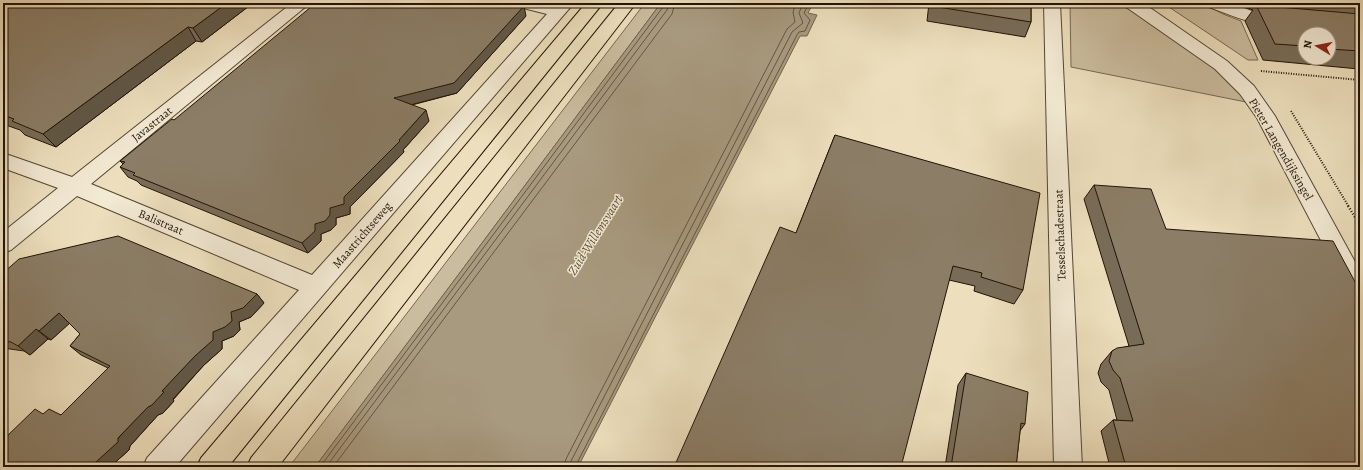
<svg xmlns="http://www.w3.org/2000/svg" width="1363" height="470" font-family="Alegreya,serif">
<rect width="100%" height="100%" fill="#eddfbd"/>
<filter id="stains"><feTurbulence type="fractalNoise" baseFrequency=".005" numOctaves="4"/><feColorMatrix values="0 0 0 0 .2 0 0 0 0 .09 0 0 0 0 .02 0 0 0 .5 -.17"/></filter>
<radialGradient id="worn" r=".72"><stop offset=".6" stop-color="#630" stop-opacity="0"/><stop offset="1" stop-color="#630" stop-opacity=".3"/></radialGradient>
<!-- green -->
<g fill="#cabc9e" stroke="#766852">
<polygon points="645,3 661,3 315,467 289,467"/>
<polygon points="1070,3 1121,3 1193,52 1231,81 1251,103 1071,67"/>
<polygon points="1163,3 1202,3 1223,14 1241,21 1258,60 1248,60"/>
</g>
<!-- water -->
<polygon fill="#a89a7f" stroke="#72644f" points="661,3 813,3 808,13 817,15 807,36 800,36 578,467 315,467"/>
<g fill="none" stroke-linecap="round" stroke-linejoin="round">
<!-- shore -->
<g stroke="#645643" stroke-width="1">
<polyline points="320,467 663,7 664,3"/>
<polyline points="326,467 667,10 669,3"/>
<polyline points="333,467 672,14 675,3"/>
<polyline points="564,467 566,459 787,29 795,22 793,12 796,3"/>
<polyline points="570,467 571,461 792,32 803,23 799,13 803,3"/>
<polyline points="575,467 797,35 799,32 805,31 810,20 804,13 809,3"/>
</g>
<!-- minor casing -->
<g stroke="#544634" stroke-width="2">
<g id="minor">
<polygon points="292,3 310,3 91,184 312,275 547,14 519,7 517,3 544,3 554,6 557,3 574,3 175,467 143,467 147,458 299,290 77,196 11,250 3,253 3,232 58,188 3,168 3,153 72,177"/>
<polygon points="1044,3 1060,3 1082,467 1054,467"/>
<polygon points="1124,3 1143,3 1227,61 1254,86 1275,116 1360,271 1360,303 1352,300 1257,118 1240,94 1215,69 1126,7"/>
<path d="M1207 3H1230L1252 11 1283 15 1286 19 1283 23C1260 29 1231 15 1209 7Z"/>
</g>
</g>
<!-- major casing -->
<g stroke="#211307" stroke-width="2">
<g id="major">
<polygon points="586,3 603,3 228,467 197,467 201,458"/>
<polygon points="619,3 636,3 278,467 247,467 251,458"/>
</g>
</g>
<!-- path-far1 -->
<g stroke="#211307" stroke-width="2" stroke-dasharray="1 1.5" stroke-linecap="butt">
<polyline points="1261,71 1360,80"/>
<polyline points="1291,111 1349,207"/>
</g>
<!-- path -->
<polyline stroke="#211307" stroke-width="2.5" stroke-dasharray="1 2" stroke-linecap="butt" points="1348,206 1360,225"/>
<!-- minor -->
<use href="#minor" fill="#f3ead4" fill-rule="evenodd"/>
<!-- major -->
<use href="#major" fill="#eddfbd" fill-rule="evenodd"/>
</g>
<!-- wall -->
<g fill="#786c58" stroke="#211307" fill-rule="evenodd">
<polygon points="3,3 253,3 202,42 196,41 56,147 25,135 20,130 3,124"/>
<polygon points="929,3 1031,3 1031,22 1025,37 927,21"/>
<path d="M1234 3H1360V71L1359 69 1263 60 1245 21 1253 10ZM1305 34H1329V58H1305Z"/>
<polygon points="526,16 457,93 412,105 429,121 403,150 404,152 350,207 350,214 336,218 336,225 331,230 321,234 321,241 308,253 141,185 137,181 128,177 120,167 123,164 120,161 174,120"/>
<polygon points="835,135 1023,290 1014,304 974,291 975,286 949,280 796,233"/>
<polygon points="1094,185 1166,229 1360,467 1110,467 1101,431 1113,420 1117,420 1109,390 1101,382 1098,373 1101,364 1112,351 1129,346 1084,199"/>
<polygon points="3,273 257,294 264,303 251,317 239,322 240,330 234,336 222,341 222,349 204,365 173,400 174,401 163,413 158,415 130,446 129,450 110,467 3,467 43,414 61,415 108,368 81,355 70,346 80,334 69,323 51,340 48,339 30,355 24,351 3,348"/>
<polygon points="966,373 1025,424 1020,431 1016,467 945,467 958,385"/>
</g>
<!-- shaded-wall -->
<g fill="#615847" stroke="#211307">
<polygon points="227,3 253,3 202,42 193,28"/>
<polygon points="524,6 526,16 457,93 398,108 394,98"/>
<polygon points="188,27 196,41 56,147 43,134"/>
<polygon points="426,110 429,121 403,150 404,152 350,207 350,214 336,218 336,225 331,230 321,234 321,241 308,253 302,243 315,224 330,208 344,197 399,140"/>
<polygon points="257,294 264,303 251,317 239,322 240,330 234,336 222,341 222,349 204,365 173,399 174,401 163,413 158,415 130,446 129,450 110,467 95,467 96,462 162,391 213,332 231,312"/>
<polygon points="59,313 70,323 51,340 39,331"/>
<polygon points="36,329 48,339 30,355 18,346"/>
</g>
<!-- building -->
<g fill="#8b7d66" stroke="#211307">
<polygon points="3,3 227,3 193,28 188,27 43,134 12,121 14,119 3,115"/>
<polygon points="319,3 511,3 524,6 454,83 394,98 426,110 399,140 400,141 344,197 344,204 330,208 330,215 325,221 315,224 315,231 302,243 133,175 135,173 120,167 125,162 120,161 172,119 174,120 311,7 315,6"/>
<polygon points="932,3 1031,3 1031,22 932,6"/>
<polygon points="1256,5 1360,14 1360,51 1329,49 1329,34 1305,34 1305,46 1275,44"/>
<polygon points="835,135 1040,193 1023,290 981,277 982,273 953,266 901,467 674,467 780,227 796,233"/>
<polygon points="1094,185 1151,189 1166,229 1333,241 1360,291 1360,467 1126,467 1113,420 1133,421 1120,378 1113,370 1109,361 1112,351 1117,348 1144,344"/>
<polygon points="118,236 257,294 243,308 231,312 232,321 225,327 213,332 213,340 195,356 162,391 164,392 152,405 148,407 118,438 118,442 96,462 95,467 3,467 3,440 35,409 43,414 49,409 61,415 110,366 70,346 80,334 59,313 39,331 36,329 18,346 11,342 3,341 3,273 19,259"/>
<polygon points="966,373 1028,392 1025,424 1021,423 1016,467 951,467"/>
</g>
<g text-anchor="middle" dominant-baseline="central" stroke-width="3" stroke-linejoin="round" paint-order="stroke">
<!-- street labels -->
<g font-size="12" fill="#211307" stroke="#f3ead4">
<text transform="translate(152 124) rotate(-39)">Javastraat</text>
<text transform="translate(1281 149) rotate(60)">Pieter Langendijksingel</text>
<text transform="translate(161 222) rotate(23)">Balistraat</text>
<text transform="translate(362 235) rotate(-49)">Maastrichtseweg</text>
<text transform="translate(1060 235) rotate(-92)">Tesselschadestraat</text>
</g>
<!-- water labels -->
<g font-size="13" font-style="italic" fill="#5e503d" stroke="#f3ead4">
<text transform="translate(595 235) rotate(-58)">Zuid-Willemsvaart</text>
</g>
</g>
<!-- margin -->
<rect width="1363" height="470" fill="none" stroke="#eddfbd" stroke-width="16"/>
<rect x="4" y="4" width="1355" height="462" fill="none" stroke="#211307" stroke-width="2"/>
<rect x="8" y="8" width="1347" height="454" fill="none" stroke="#211307"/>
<!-- north arrow -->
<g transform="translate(1317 46) rotate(280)"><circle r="19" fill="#f3ead4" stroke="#9f9482"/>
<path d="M0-3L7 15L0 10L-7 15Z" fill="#8f2418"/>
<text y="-6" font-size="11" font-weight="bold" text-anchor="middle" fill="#211307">N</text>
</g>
<rect width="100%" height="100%" filter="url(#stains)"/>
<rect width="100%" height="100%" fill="url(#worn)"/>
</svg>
